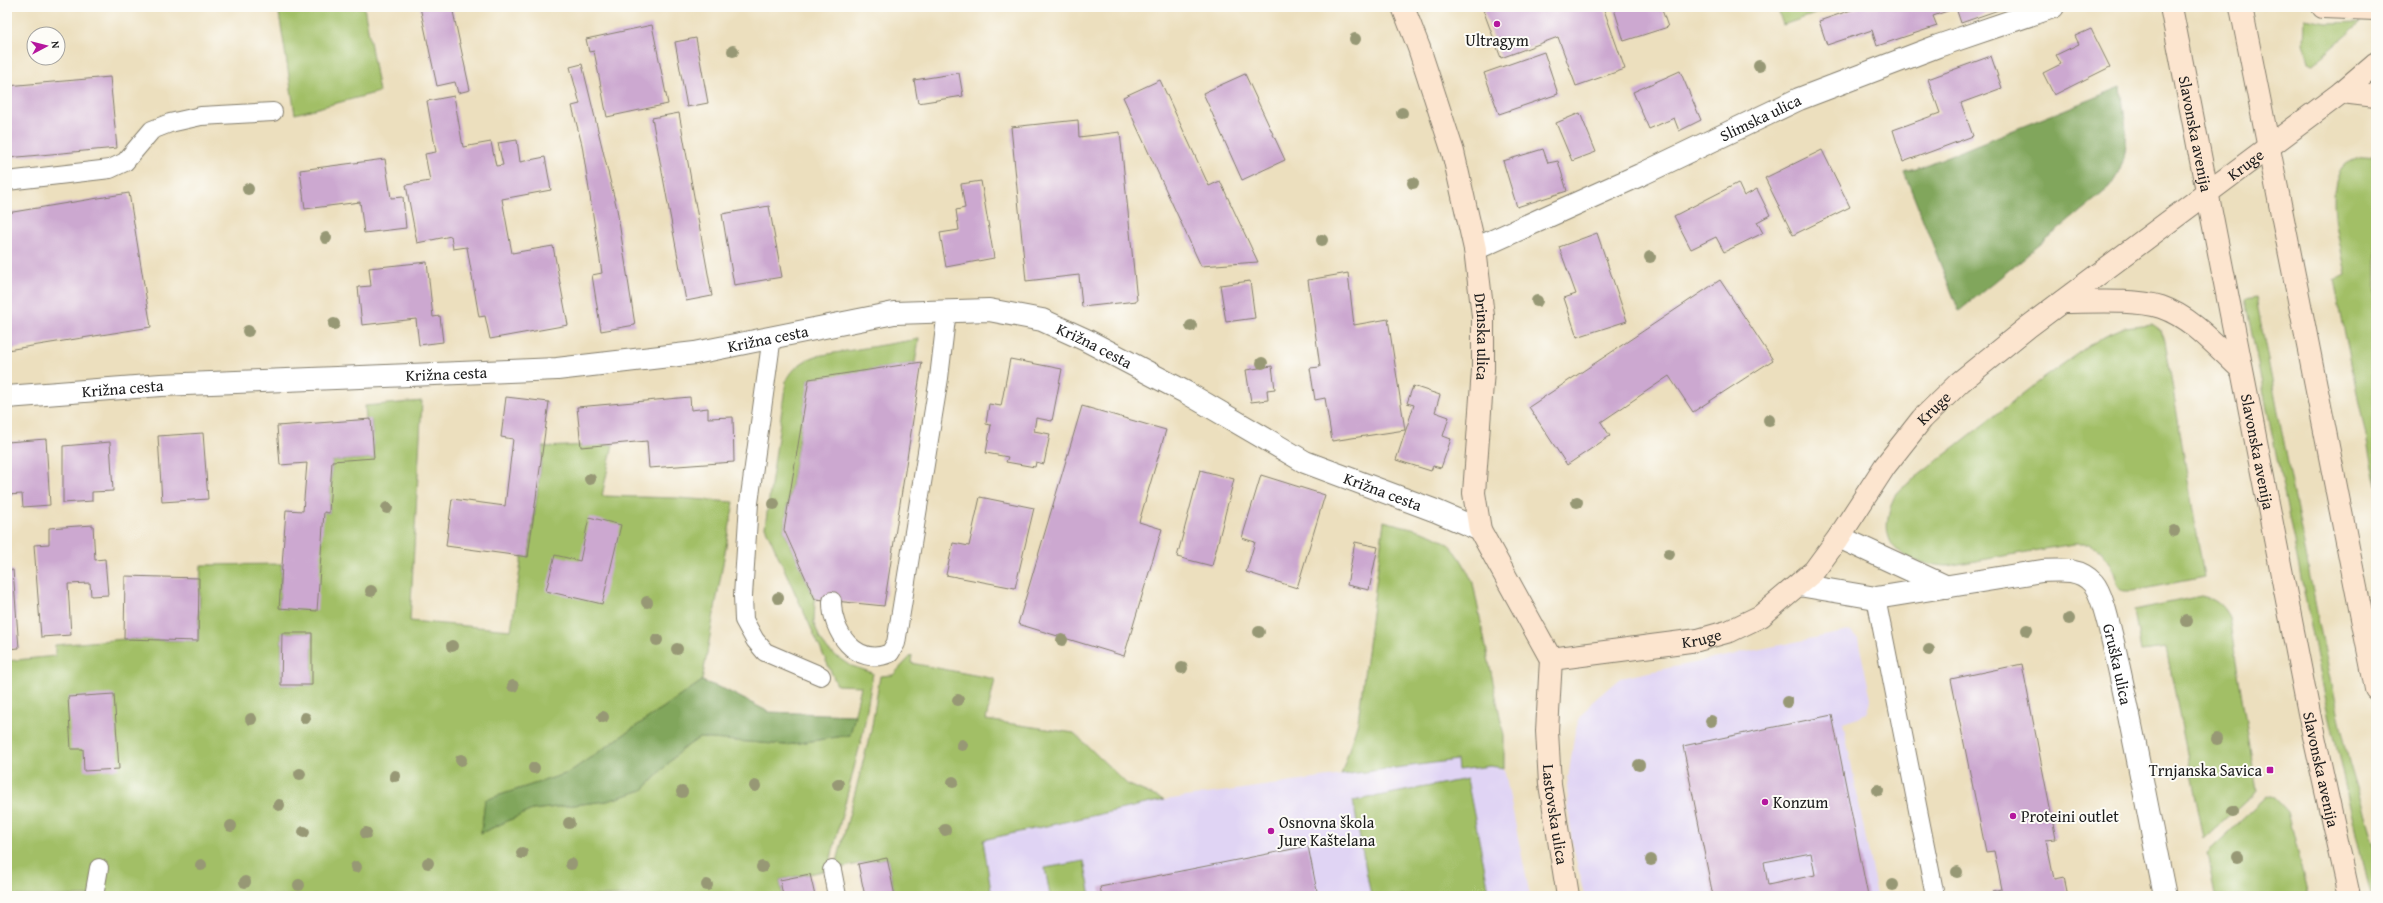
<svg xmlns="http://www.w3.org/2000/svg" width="2383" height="903" font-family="'Gentium Book Plus',serif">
<rect width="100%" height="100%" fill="#fdfcf7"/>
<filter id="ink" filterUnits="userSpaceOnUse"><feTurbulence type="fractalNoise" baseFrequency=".025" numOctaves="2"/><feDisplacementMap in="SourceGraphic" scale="8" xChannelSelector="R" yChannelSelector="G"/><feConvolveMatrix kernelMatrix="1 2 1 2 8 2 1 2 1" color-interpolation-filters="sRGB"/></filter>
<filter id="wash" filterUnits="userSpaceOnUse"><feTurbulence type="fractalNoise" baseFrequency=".012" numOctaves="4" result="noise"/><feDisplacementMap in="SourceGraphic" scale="16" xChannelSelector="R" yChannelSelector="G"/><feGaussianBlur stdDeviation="0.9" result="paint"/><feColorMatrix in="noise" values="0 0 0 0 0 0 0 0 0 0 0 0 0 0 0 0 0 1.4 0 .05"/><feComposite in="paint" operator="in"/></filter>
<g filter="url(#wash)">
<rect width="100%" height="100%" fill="#ecdfbe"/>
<!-- built -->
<g fill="#e0d4f4">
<polygon points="1848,631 1853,633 1858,639 1871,698 1867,711 1859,717 1843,722 1877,896 1584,896 1571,836 1567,786 1575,731 1580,718 1592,702 1620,678"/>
<polygon points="1457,759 1459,770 1490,766 1504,768 1530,896 992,896 983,840 1164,800"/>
</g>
<!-- green -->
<g fill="#a2bf66" stroke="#5f6e41" fill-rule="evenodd">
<polygon points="278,7 364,7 379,92 295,114"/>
<polygon points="1777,7 1835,7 1783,25"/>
<polygon points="2305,19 2326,23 2361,22 2313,64 2309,63 2304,43"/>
<path d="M2376 154V486L2334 280 2346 274C2341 247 2323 188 2344 166 2351 159 2367 156 2376 154Z"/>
<polygon points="2256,298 2321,633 2349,762 2376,852 2376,896 2370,896 2325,696 2245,300"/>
<path d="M2151 324 2161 331 2165 341 2204 577 2133 591H2125L2118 586 2111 564 2101 551 2088 544H2073L1947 566C1897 563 1873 543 1896 493L2039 381 2101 337 2125 327Z"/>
<path d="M919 339 915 363 809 380 784 530 815 599 814 623 820 639 829 651 849 665 873 673 863 733 828 870 780 880 783 896H7V661L55 656V645L124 639 198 641 201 565 282 564 279 608 324 512 329 513 332 461 374 458 371 420H366L365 406 422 401 410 621 511 630 522 556H529L543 447 613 444 602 496 678 498 734 502 702 681 568 773 485 800 481 833 532 810 607 801 643 790 680 751 699 738 786 745 850 735 861 686 837 685 765 527 786 381C793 368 802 361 816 356ZM282 633H312V685H281Z"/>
<path d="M1384 521C1404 527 1432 530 1448 544 1459 553 1467 570 1473 583L1504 736V768L1490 766 1458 770 1457 760 1341 775 1358 721Z"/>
<path d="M2201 596C2215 599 2222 604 2229 617L2257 791 2204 839 2166 648 2141 651 2134 610Z"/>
<polygon points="912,655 911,663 995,679 986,720 1074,733 1127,784 1164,800 983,840 992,896 895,896 887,858 835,869 871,731 880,676 893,675"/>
<polygon points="1467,779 1490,896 1371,896 1353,801"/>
<polygon points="2267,796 2275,798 2288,812 2309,896 2215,896 2207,853"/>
<polygon points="1084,861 1091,896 1050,896 1045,868"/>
</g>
<!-- forest -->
<g fill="#81a65b" stroke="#4e613c">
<path d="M2121 87C2125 128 2135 153 2109 188L1959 311 1904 172 1916 169Z"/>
<polygon points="702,681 724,689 769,712 855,715 850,735 786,745 699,738 680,751 643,790 607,801 532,810 481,833 485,800 568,773"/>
</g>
<g id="blocks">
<!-- building -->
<g fill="#cca8d0" fill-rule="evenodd">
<polygon points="420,7 452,7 470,90 458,93 455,82 437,86"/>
<polygon points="1482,7 1603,7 1625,69 1576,86 1558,37 1501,58"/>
<polygon points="1620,7 1661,7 1668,27 1624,41 1614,9"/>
<polygon points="1860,7 2007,7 1961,23 1956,8 1933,16 1937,26 1877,46 1872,30 1827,45 1819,21"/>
<polygon points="652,25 668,104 607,117 594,51 589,52 586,39"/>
<polygon points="2091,29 2110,67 2054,95 2043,73 2061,64 2056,55 2079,44 2075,36"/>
<polygon points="696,38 708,103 687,107 675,42"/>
<polygon points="1544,52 1558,94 1499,114 1484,73"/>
<polygon points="1991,56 2002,88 1961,103 1973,136 1903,162 1893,130 1940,113 1928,79"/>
<polygon points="582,64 617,209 635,325 601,331 592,275 602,273 582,145 572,106 580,104 570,67"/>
<polygon points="1680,71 1701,120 1679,131 1674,118 1649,129 1633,92"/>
<polygon points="959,73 963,96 918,103 914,80"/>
<polygon points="1245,74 1285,160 1242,180 1203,93"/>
<polygon points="110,77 117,148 7,158 7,86"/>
<polygon points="1160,80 1209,186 1220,181 1258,262 1201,266 1123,97"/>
<polygon points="454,96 463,147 491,142 496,166 503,165 498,143 517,140 520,162 545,157 551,190 502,199 512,253 553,246 568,325 490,339 485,316 479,317 467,247 453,249 451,236 417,243 406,185 430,181 425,154 436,152 427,101"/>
<polygon points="679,113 712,296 686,301 652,118"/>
<polygon points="1580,113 1596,152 1572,161 1556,123"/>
<polygon points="1078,120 1079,137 1120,132 1137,301 1082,307 1079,275 1026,281 1011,127"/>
<polygon points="1543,149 1548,163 1558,161 1567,191 1517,207 1503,161"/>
<polygon points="1822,150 1850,207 1793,235 1765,178"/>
<polygon points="385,159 391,198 403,197 406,228 364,233 360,202 305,209 300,170"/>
<polygon points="981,181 994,258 946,267 940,233 959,230 956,210 965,208 961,184"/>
<polygon points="1738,183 1744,196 1757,189 1770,215 1757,222 1763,233 1724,252 1716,237 1691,249 1674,216"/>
<polygon points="129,193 151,327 7,350 7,213"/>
<polygon points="769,206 782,277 734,285 722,214"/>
<polygon points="1597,233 1627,321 1577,337 1564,298 1576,294 1559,247"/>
<polygon points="427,262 433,317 440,316 443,342 419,345 416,319 362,325 358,287 371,286 369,268"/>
<polygon points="1348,273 1354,325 1388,319 1405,430 1332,441 1325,398 1315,400 1310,368 1320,367 1308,280"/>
<polygon points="1720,280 1773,360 1693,412 1669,376 1601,422 1610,436 1567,465 1529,407"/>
<polygon points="1250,281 1255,318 1226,322 1220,285"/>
<polygon points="1010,359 1062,369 1052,421 1036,418 1034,431 1050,434 1044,464 1036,462 1035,467 1006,462 1008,457 986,453 991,425 986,424 989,404 1001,406"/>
<polygon points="922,362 884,606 815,599 784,530 809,379"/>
<polygon points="1272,366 1275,389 1267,390 1268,400 1251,402 1246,370"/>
<polygon points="1413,386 1440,395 1435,412 1449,417 1443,436 1451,439 1441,468 1433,466 1431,471 1396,460 1414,405 1407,403"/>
<polygon points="506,397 549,402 528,557 446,546 452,499 505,506 513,439 501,437"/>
<polygon points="690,397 691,410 708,408 708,418 733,417 734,462 649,468 647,441 581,447 577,407"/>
<polygon points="1082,406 1166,430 1139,522 1162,529 1124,656 1018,624"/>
<polygon points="371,419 374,458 332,461 329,513 324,512 317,611 279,608 286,510 303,511 307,463 280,465 277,426"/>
<polygon points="203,433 208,499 162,502 158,436"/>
<polygon points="46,439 50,505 23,507 22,494 7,495 7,442"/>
<polygon points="110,442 113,491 92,492 92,501 63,503 63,446"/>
<polygon points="1200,470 1234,479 1212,566 1177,557"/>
<polygon points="1261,475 1325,495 1297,588 1246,572 1255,542 1242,538"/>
<polygon points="980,497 1034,508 1015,588 946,575 953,543 969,546"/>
<polygon points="589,517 621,525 602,604 546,591 555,555 580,561"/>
<polygon points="93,525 95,560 105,559 108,595 91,596 90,583 68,584 71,635 41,637 34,545 49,544 49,528"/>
<polygon points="1355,542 1378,547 1369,590 1347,585"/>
<polygon points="13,570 19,648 7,649 7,571"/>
<polygon points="125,576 199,578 198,641 124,639"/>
<polygon points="282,633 312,633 312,685 281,685"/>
<polygon points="2022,664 2056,839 2046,840 2054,879 2064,877 2068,896 1994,896 1993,891 2002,889 1994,851 1986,852 1951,679"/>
<polygon points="114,694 119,769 84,771 83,749 71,749 68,697"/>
<path d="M1832 715 1868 896H1713L1683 746ZM1811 853 1815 875 1768 885 1764 862Z"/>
<polygon points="1308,846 1318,896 1102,896 1100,887"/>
<polygon points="887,858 895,896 865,896 858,864"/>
<polygon points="810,874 815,896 783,896 780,880"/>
</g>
</g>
</g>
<g filter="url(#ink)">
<use href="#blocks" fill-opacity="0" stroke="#847e6d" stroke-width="1"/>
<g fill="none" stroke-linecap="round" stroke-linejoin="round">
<!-- lane casing -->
<g stroke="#847e6d" stroke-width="20">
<g id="lane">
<polyline points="7,181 110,169 125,162 152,130 170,123 201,116 273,112"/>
<polyline points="772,336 749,503 743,596 744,620 755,640 765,652 821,676"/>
<polyline points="1876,598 1935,896"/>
<path d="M832 601C831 631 856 668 890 653L896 643 939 378 947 310"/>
<polyline points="832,870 837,896"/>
<polyline points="94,896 99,868"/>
</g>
</g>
<!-- street casing -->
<g stroke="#847e6d" stroke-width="24">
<g id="street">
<path id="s1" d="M1475 249 1640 175 1799 99 1938 46 2053 7"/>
<path id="s2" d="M7 397 161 385 557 369 695 353 894 313 989 310 1042 320 1086 340 1187 393 1305 462 1436 511 1480 530"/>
<polyline points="1839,537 1947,587"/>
<path id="s3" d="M1799 585 1876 598 2042 571C2061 570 2080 568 2093 583 2103 594 2110 631 2114 646 2133 729 2148 813 2165 896"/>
</g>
</g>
<!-- secondary casing -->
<g stroke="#847e6d" stroke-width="24">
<g id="secondary">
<path id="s4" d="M1403 7 1419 48 1453 152 1475 249 1483 316V370L1474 493 1480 530 1551 659"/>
<path id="s5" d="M2171 7 2310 718 2349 896"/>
<polyline points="2241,7 2376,689"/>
<polyline points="2323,7 2376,9"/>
<polyline points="2342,92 2376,96"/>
<path d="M2062 302C2090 302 2136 299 2161 307 2193 318 2217 347 2241 369"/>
<path id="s6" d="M1551 659 1698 640 1730 631 1761 616 1814 571 1839 537 1885 466 1922 419 1960 382 2028 327 2342 92 2376 63"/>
<path id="s7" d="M1551 659 1547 731 1550 784 1568 896"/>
</g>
</g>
<!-- lane -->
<use href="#lane" stroke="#fff" stroke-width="18"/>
<!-- street -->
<use href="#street" stroke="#fff" stroke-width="22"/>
<!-- secondary -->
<use href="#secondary" stroke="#fce5cf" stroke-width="22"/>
</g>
<!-- trees -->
<g fill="#979875">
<circle cx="1355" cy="39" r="6"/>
<circle cx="733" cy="51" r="6"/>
<circle cx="1759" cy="66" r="6"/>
<circle cx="1402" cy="113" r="6"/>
<circle cx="1413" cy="183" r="6"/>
<circle cx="248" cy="189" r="6"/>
<circle cx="326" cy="238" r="6"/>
<circle cx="1322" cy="240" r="6"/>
<circle cx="1650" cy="257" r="6"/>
<circle cx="1537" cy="301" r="6"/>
<circle cx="334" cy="324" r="6"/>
<circle cx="1191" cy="326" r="6"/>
<circle cx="248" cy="331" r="6"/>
<circle cx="1262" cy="363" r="6"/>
<circle cx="1769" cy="420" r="6"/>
<circle cx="590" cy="479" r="6"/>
<circle cx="1577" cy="502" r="6"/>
<circle cx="774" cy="504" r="6"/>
<circle cx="387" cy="508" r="6"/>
<circle cx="2174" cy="531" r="6"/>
<circle cx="1669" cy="554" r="6"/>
<circle cx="371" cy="591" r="6"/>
<circle cx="778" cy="598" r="6"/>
<circle cx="647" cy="602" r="6"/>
<circle cx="2069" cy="619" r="6"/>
<circle cx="2187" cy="621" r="6"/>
<circle cx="2027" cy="630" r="6"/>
<circle cx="1259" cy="632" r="6"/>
<circle cx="657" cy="640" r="6"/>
<circle cx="1062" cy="640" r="6"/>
<circle cx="452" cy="646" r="6"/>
<circle cx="677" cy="649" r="6"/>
<circle cx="1929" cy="650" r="6"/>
<circle cx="1182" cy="668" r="6"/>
<circle cx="513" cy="686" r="6"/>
<circle cx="958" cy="700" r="6"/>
<circle cx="1787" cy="702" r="6"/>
<circle cx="603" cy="717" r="6"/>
<circle cx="305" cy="718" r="6"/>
<circle cx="251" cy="719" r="6"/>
<circle cx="1711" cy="721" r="6"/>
<circle cx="2217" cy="739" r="6"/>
<circle cx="962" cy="745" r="6"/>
<circle cx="461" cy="760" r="6"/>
<circle cx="1639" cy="765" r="6"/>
<circle cx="534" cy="768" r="6"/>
<circle cx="300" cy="774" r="6"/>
<circle cx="395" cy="776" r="6"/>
<circle cx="953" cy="782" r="6"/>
<circle cx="838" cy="784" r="6"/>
<circle cx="755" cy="786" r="6"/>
<circle cx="1878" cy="790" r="6"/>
<circle cx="682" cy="792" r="6"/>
<circle cx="279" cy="805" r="6"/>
<circle cx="2233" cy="812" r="6"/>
<circle cx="569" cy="823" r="6"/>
<circle cx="231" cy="826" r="6"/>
<circle cx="945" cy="830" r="6"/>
<circle cx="304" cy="832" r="6"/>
<circle cx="366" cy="833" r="6"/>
<circle cx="522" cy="853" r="6"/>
<circle cx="2238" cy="857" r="6"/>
<circle cx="1651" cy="860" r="6"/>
<circle cx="428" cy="863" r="6"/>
<circle cx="571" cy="864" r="6"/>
<circle cx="201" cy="865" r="6"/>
<circle cx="356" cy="867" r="6"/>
<circle cx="762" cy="867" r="6"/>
<circle cx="1957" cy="872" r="6"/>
<circle cx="245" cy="882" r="6"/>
<circle cx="299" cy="885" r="6"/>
<circle cx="707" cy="885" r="6"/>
<circle cx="1893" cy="885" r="6"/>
</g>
</g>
<!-- markers -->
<g fill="#b5179e" stroke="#fdfcf7" stroke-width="1.5">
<circle cx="1497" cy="24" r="4"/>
<rect x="2266" y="766" width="8" height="8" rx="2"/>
<circle cx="1765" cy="802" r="4"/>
<circle cx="2013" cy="816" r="4"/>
<circle cx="1271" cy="831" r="4"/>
</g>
<g text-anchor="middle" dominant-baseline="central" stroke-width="4" stroke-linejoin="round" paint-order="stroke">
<!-- poi labels -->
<g font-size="16" fill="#1c1c1c" stroke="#fdfcf7" text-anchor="start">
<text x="1497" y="40" text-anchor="middle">Ultragym</text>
<text x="2262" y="770" text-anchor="end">Trnjanska Savica</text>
<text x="1773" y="802">Konzum</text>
<text x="2021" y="816">Proteini outlet</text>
<text x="1279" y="822">Osnovna škola<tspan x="1279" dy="18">Jure Kaštelana</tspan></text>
</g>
<!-- street labels -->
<g font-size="16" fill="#1c1c1c" stroke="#fdfcf7">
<text stroke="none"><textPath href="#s1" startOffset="314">Slimska ulica</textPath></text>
<text stroke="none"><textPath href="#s5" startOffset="129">Slavonska avenija</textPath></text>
<text stroke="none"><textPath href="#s6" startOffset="884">Kruge</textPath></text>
<text stroke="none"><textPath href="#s4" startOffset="341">Drinska ulica</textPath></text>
<text stroke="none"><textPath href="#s2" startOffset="764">Križna cesta</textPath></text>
<text stroke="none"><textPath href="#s2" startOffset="1100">Križna cesta</textPath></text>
<text stroke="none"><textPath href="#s2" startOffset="440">Križna cesta</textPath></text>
<text stroke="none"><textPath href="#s2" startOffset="116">Križna cesta</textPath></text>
<text stroke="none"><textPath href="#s6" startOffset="488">Kruge</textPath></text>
<text stroke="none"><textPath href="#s5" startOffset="453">Slavonska avenija</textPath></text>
<text stroke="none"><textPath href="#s2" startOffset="1424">Križna cesta</textPath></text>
<text stroke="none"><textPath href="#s6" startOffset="152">Kruge</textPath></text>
<text stroke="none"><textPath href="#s3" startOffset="386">Gruška ulica</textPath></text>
<text stroke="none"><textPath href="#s5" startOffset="777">Slavonska avenija</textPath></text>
<text stroke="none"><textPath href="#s7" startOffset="156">Lastovska ulica</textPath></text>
</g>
</g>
<!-- margin -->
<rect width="2383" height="903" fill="none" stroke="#fdfcf7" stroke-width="24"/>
<!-- north arrow -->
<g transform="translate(46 46) rotate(83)"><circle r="19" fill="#fdfcf7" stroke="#a3a29f"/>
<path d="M0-3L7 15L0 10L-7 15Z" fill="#b5179e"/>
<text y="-6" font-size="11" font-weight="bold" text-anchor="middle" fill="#1c1c1c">N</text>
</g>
</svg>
